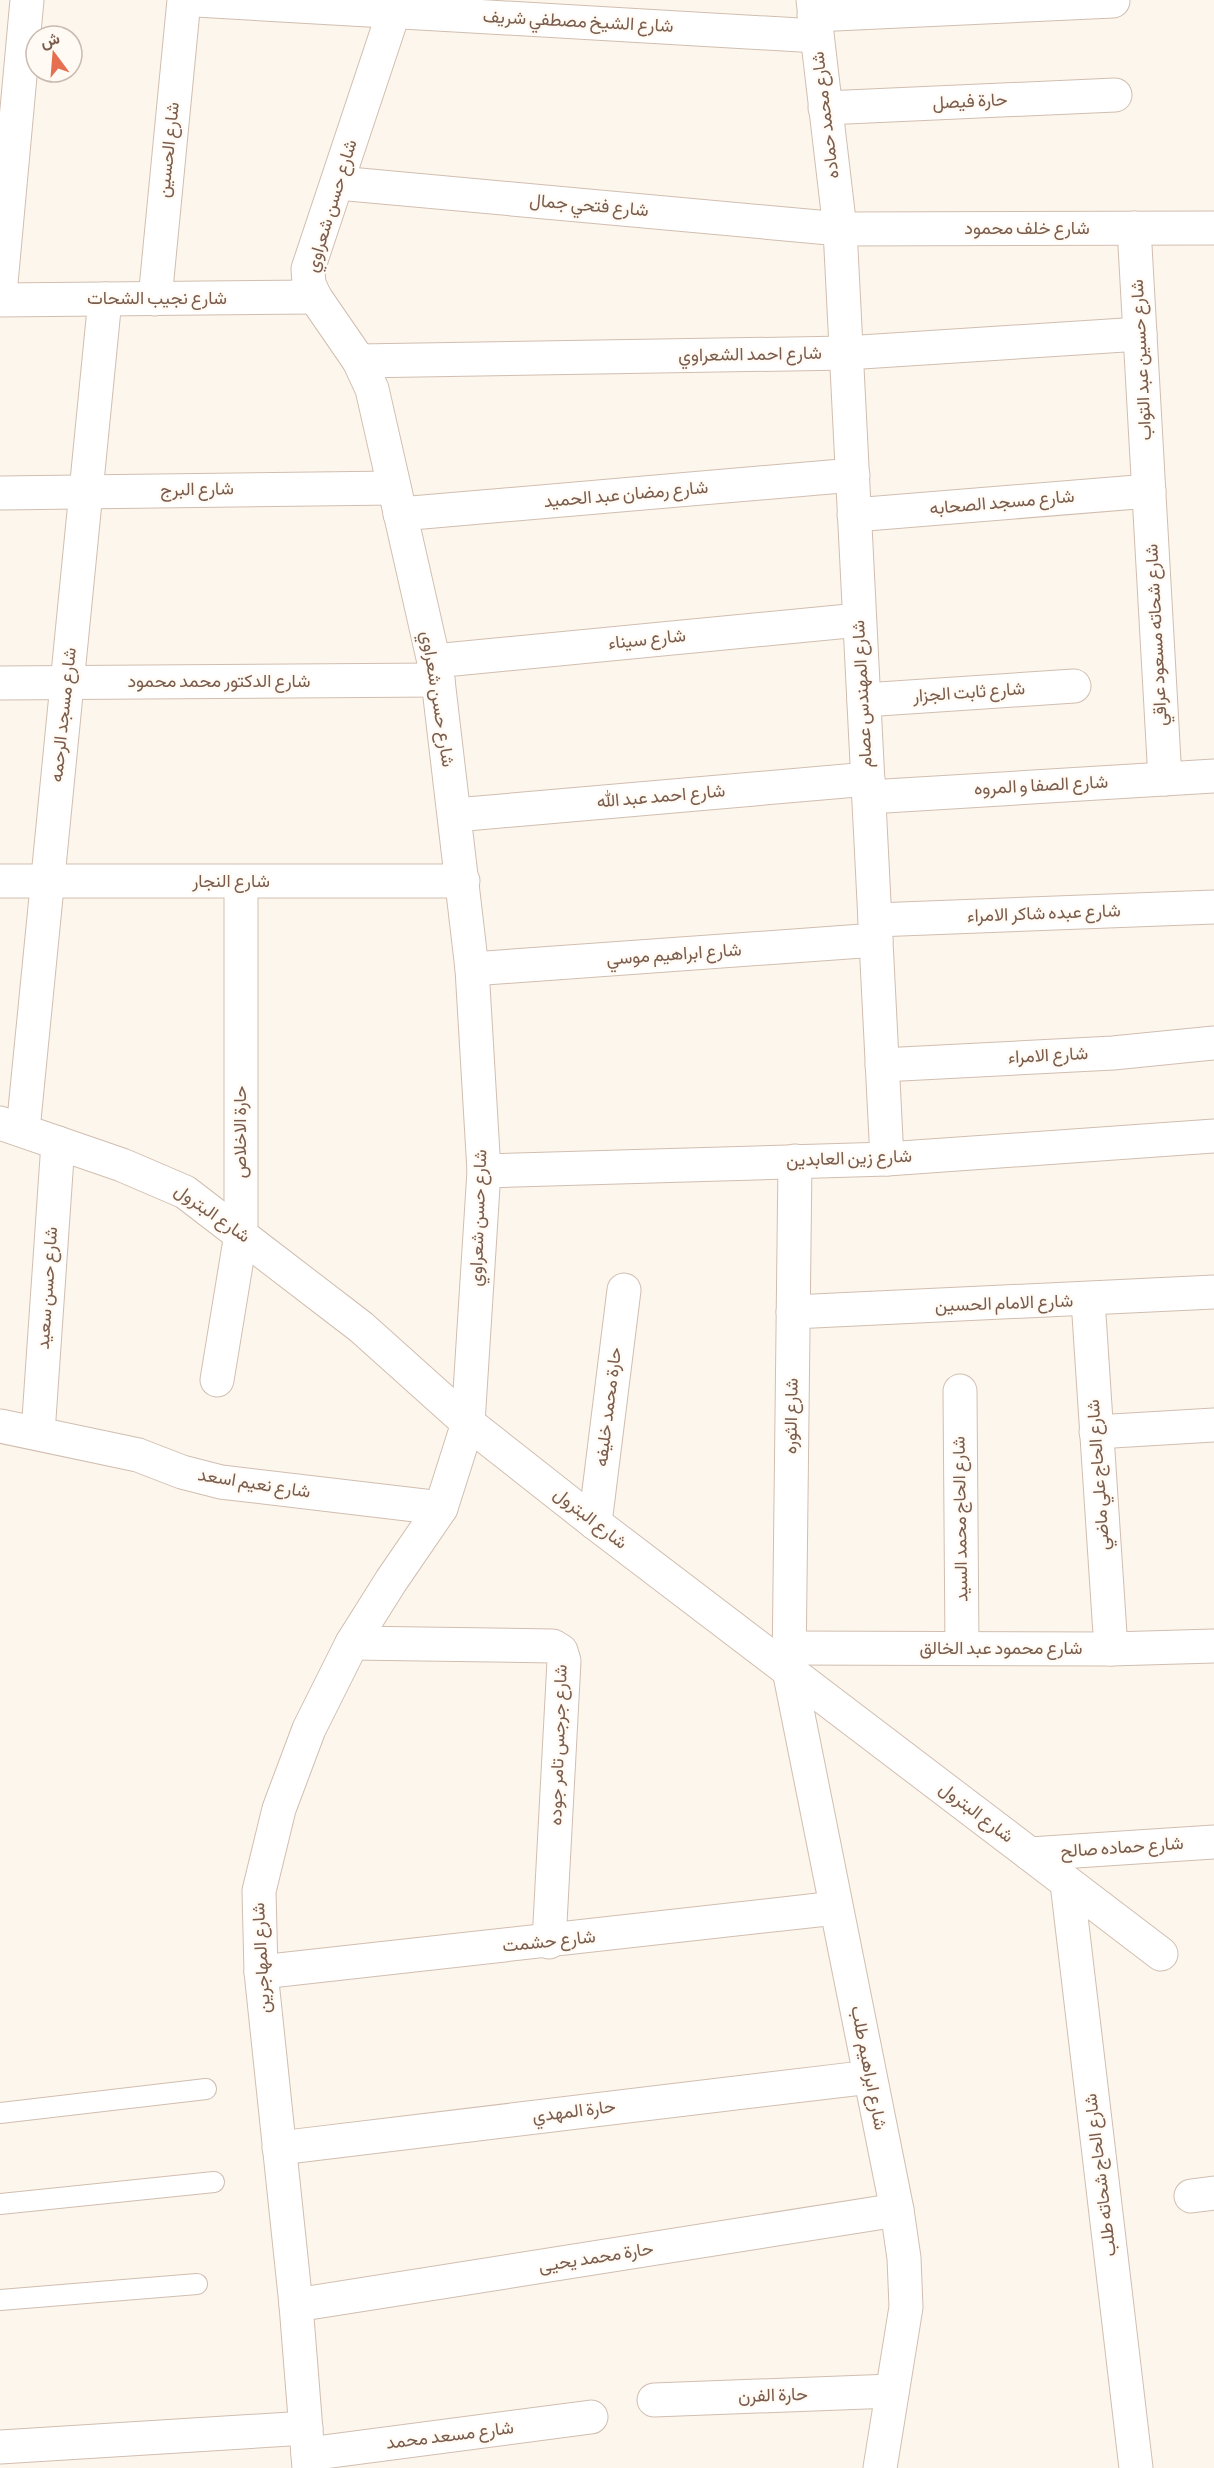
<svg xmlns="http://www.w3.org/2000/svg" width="1214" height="2468" font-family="'Alegreya Sans',Vazirmatn,sans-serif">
<rect width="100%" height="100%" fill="#fdf6ec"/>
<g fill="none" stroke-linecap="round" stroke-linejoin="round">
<!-- lane casing -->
<g stroke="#d1beb0" stroke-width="22">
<g id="lane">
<polyline points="0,2113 206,2089"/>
<polyline points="0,2204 214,2182"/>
<polyline points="0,2300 197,2284"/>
</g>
</g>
<!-- street casing -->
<g stroke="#d1beb0" stroke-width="35">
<g id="street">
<polyline points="196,0 817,36"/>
<polyline points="813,0 840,229 887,1159"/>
<polyline points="814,15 1113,1"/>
<polyline points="825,108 1115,95"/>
<polyline points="338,183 840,229 1214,228"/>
<polyline points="1134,228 1165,779"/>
<polyline points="0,294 27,0"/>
<polyline points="155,299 184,0"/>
<polyline points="0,300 315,297"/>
<polyline points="359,361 846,353 1140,334"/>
<polyline points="0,493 394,488"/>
<polyline points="400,514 853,475"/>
<polyline points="854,515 1149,491"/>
<polyline points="434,661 859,620"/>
<polyline points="0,683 438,680"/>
<polyline points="864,700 1074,686"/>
<polyline points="869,797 1214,776"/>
<polyline points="455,815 868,779"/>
<polyline points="0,881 463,881"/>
<polyline points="875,920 1214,907"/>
<polyline points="472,969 876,940"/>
<polyline points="882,1065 1113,1053 1214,1043"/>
<polyline points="0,1123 122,1165 185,1192 361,1327 468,1423 595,1523 1161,1954"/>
<polyline points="23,1130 105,299"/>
<polyline points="795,1161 789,1670 897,2210 904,2258 906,2307 880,2468"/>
<polyline points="484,1171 887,1159 1214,1136"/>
<polyline points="1088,1300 1111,1649"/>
<polyline points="793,1312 1214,1292"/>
<polyline points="217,1380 241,1234 241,882"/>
<polyline points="960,1391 962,1648"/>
<polyline points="0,1426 138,1455 182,1472 221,1482 441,1508"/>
<polyline points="1096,1432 1214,1425"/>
<polyline points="38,1433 58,1143"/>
<polyline points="595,1523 624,1290"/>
<polyline points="352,1643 553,1646 561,1651 564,1661 549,1942"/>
<polyline points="789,1648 1111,1649 1214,1646"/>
<polyline points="1030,1854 1214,1842"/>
<polyline points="1067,1883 1136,2468"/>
<polyline points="261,1972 836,1908"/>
<polyline points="279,2148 870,2077"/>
<polyline points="1191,2196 1214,2193"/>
<polyline points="296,2305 897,2210"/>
<polyline points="654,2400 892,2391"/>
<polyline points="0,2447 306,2428"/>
<polyline points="308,2454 591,2417"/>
<polyline points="309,2468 296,2305 261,1972 259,1891 279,1809 309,1729 352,1643 391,1581 441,1508 468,1423 484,1171 472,969 438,680 372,389 359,361 315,297 309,284 308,269 394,11"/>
</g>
</g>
<!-- lane -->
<use href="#lane" stroke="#fff" stroke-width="20"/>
<!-- street -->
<use href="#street" stroke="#fff" stroke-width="33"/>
</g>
<g text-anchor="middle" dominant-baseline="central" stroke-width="4.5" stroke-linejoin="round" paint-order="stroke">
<!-- street labels -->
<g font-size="18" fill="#7a5c4d" stroke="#fffaf3">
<text transform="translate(578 22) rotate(3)">شارع الشيخ مصطفي شريف</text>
<text transform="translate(970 102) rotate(-3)">حارة فيصل</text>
<text transform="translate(826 115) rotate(-97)">شارع محمد حماده</text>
<text transform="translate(169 150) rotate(-84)">شارع الحسين</text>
<text transform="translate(332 206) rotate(-73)">شارع حسن شعراوي</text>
<text transform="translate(589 206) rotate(5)">شارع فتحي جمال</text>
<text x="1027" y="229">شارع خلف محمود</text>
<text x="157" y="299">شارع نجيب الشحات</text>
<text transform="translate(750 355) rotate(-1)">شارع احمد الشعراوي</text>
<text transform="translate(1142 360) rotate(-93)">شارع حسين عبد التواب</text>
<text transform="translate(197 490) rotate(-1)">شارع البرج</text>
<text transform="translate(626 495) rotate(-5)">شارع رمضان عبد الحميد</text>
<text transform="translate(1002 503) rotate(-5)">شارع مسجد الصحابه</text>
<text transform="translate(1157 635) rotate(-93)">شارع شحاته مسعود عراقي</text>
<text transform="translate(647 640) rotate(-6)">شارع سيناء</text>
<text x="219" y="682">شارع الدكتور محمد محمود</text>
<text transform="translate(969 693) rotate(-4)">شارع ثابت الجزار</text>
<text transform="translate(863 694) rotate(-93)">شارع المهندس عصام</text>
<text transform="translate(437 699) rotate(81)">شارع حسن شعراوي</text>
<text transform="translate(64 715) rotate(-84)">شارع مسجد الرحمه</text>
<text transform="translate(1041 786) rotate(-3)">شارع الصفا و المروه</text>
<text transform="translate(661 797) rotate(-5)">شارع احمد عبد الله</text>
<text x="231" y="882">شارع النجار</text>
<text transform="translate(1044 914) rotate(-2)">شارع عبده شاكر الامراء</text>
<text transform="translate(674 955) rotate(-4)">شارع ابراهيم موسي</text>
<text transform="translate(1048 1056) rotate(-3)">شارع الامراء</text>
<text transform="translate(241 1132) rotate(-90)">حارة الاخلاص</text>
<text transform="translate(849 1159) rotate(-2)">شارع زين العابدين</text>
<text transform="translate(212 1214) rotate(35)">شارع البترول</text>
<text transform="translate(479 1218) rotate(-88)">شارع حسن شعراوي</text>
<text transform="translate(48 1288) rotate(-86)">شارع حسن سعيد</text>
<text transform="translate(1004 1304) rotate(-2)">شارع الامام الحسين</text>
<text transform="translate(609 1407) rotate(-83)">حارة محمد خليفه</text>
<text transform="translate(792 1416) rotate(-89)">شارع الثوره</text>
<text transform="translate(1099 1475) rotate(-94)">شارع الحاج علي ماضي</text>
<text transform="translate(254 1484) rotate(9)">شارع نعيم اسعد</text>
<text transform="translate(590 1519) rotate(38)">شارع البترول</text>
<text transform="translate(961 1519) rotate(-91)">شارع الحاج محمد السيد</text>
<text x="1001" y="1649">شارع محمود عبد الخالق</text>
<text transform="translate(559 1745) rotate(-88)">شارع جرجس تامر جوده</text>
<text transform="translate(976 1813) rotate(37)">شارع البترول</text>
<text transform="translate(1122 1848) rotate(-4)">شارع حماده صالح</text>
<text transform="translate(549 1942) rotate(-6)">شارع حشمت</text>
<text transform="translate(262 1958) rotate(-93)">شارع المهاجرين</text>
<text transform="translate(868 2068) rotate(79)">شارع ابراهيم طلب</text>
<text transform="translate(574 2112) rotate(-7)">حارة المهدي</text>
<text transform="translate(1101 2175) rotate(-97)">شارع الحاج شحاته طلب</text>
<text transform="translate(596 2258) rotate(-9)">حارة محمد يحيى</text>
<text transform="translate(773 2396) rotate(-2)">حارة الفرن</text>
<text transform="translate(450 2436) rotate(-7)">شارع مسعد محمد</text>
</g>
</g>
<!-- north arrow -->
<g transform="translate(54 54) rotate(344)"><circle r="28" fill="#fffaf3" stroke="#cabbb1" stroke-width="1.5"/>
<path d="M0-4.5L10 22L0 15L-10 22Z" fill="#e76f51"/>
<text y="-9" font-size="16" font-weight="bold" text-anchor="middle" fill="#7a5c4d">ش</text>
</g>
</svg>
